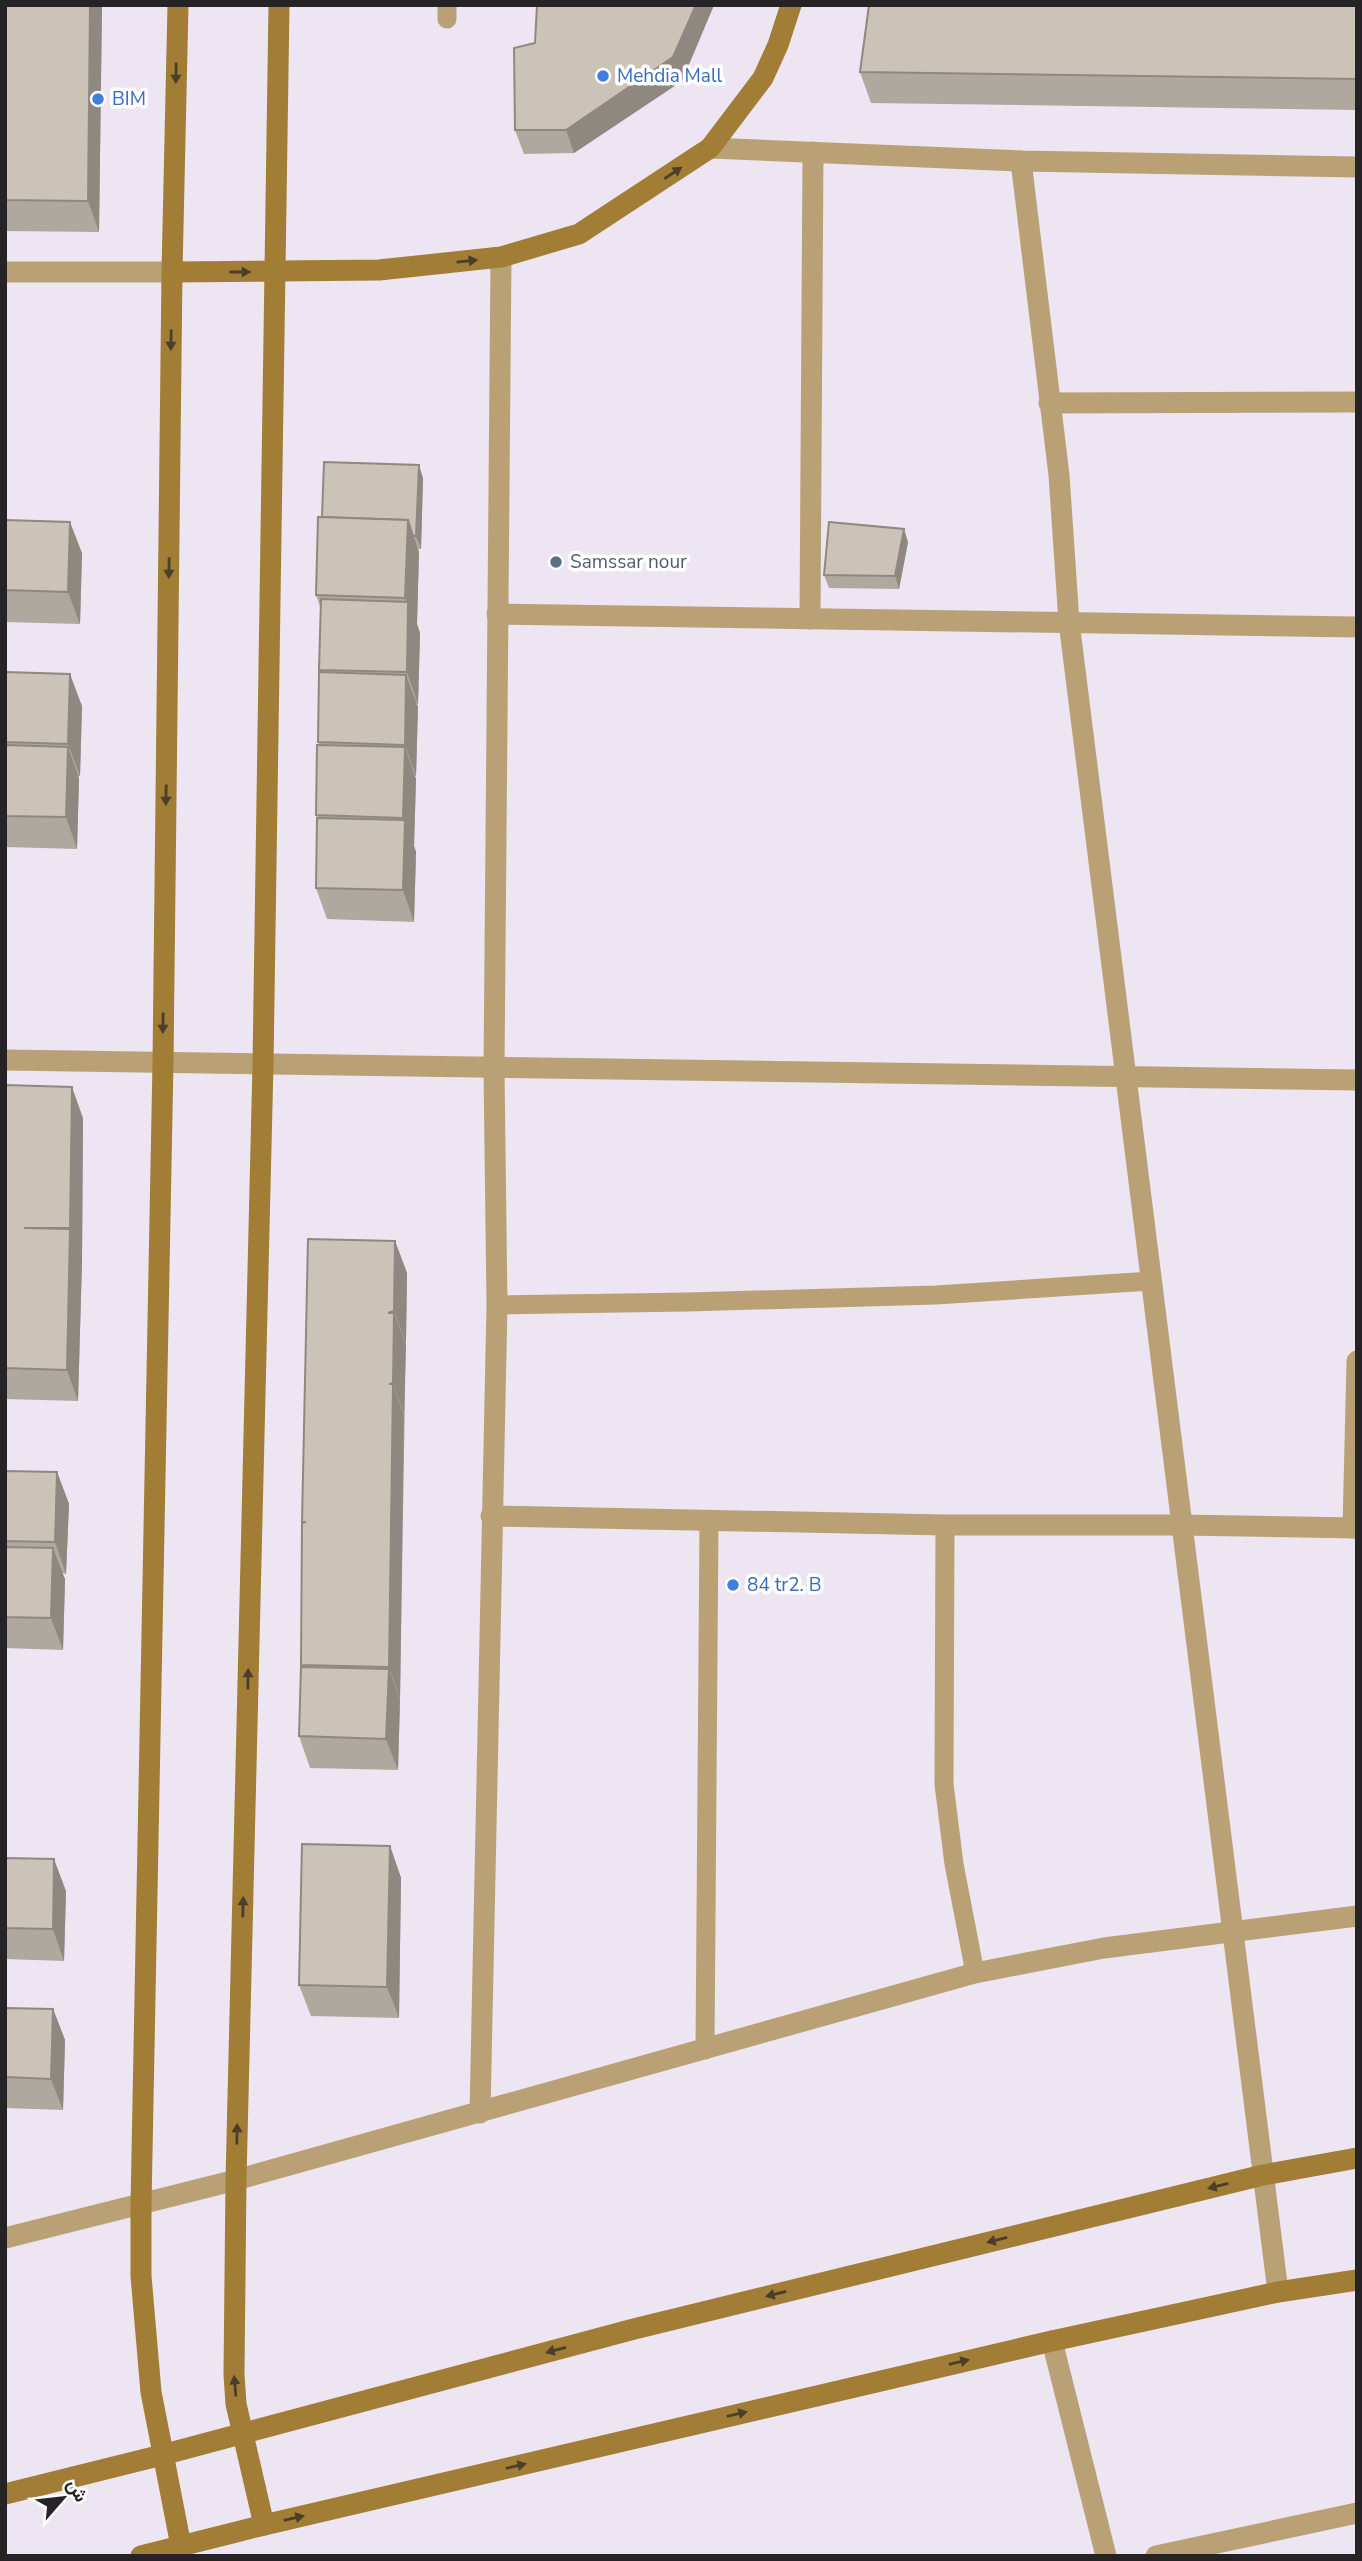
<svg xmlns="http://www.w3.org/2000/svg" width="1362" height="2561" font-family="'Nunito Sans',Vazirmatn,sans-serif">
<rect width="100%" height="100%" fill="#ede5f2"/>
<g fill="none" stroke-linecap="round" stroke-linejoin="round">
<!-- lane -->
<g stroke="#baa175" stroke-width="19">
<polyline points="447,5 447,19"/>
<polyline points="497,1305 688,1302 936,1295 1151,1281"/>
<polyline points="945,1525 944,1784 954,1864 975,1973"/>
<polyline points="705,2050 709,1521"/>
</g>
<!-- street -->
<g stroke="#baa175" stroke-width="21">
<polyline points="710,148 1021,161 1357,167"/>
<polyline points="1021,161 1059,475 1069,622 1278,2292"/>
<polyline points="5,272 172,272"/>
<polyline points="1049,403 1357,402"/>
<polyline points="497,614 1357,627"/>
<polyline points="810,619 813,152"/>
<polyline points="5,1060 1357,1080"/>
<polyline points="491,1516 945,1525 1181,1525 1357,1528"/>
<polyline points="1353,1528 1357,1361"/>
<polyline points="480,2113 497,1305 494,1069 501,257"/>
<polyline points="5,2238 236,2180 975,1973 1104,1948 1357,1916"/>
<polyline points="1052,2341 1106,2556"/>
<polyline points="1156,2556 1357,2513"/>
</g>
<!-- secondary -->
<g stroke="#a27d35" stroke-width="21">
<polyline points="178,5 172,272 163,1062 141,2205 141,2276 151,2392 181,2546"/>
<polyline points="172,272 379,270 501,257 579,234 710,148 763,78 778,45 791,5"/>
<polyline points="5,2494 162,2455 634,2329 1263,2175 1357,2158"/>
<polyline points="264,2525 236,2404 234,2375 236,2180 263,1064 279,5"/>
<polyline points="141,2556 264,2525 1052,2341 1278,2292 1357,2280"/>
</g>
</g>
<!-- wall -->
<g fill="#afa89e">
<polygon points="5,5 102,5 99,232 5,231"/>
<polygon points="537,5 714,5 682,81 574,153 524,154 515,130 535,43"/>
<polygon points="1357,5 1357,110 871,103 860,72"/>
<polygon points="423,478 421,549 418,549 419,552 417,624 420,633 418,704 417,704 418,707 416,776 415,776 416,779 414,846 416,852 414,922 327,919 316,888 317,819 316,815 319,745 318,742 321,609 316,595 322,517"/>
<polygon points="5,520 82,553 80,624 5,622"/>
<polygon points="908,542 899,589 829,588 824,575"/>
<polygon points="5,672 82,706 80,776 78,776 79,778 77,849 5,847"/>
<polygon points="5,1085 83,1118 82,1261 78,1401 5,1399"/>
<polygon points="395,1241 407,1273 400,1699 398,1770 310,1768 299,1736 302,1667 302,1522"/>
<polygon points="5,1471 57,1472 69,1504 66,1574 62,1573 65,1579 63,1650 5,1648"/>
<polygon points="390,1846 401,1878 399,2018 311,2016 299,1985"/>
<polygon points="5,1858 66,1891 64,1961 5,1959"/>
<polygon points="5,2008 53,2009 65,2040 63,2110 5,2108"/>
</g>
<!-- shaded-wall -->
<g fill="#8f8881">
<polygon points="90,5 102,5 99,232 88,201"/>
<polygon points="696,5 714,5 682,81 574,153 566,130"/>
<polygon points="419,465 423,478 421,549 416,536"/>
<polygon points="408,520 419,552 417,624 420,633 418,704 407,672 408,608 405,598"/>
<polygon points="70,522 82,553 80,624 68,592"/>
<polygon points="904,529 908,542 899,589 895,576"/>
<polygon points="70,674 82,706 80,776 68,744"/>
<polygon points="406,675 418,707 416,776 405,745"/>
<polygon points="68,747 79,778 77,849 66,817"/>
<polygon points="405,747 416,779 414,846 416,852 414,922 403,890 405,823 403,818"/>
<polygon points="72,1087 83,1118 82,1261 78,1401 67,1370 70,1230"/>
<polygon points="395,1241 407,1273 406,1343 394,1311"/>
<polygon points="394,1313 406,1344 404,1414 393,1383"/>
<polygon points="393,1384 404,1416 400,1699 389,1667"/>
<polygon points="57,1472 69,1504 66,1574 55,1542"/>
<polygon points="53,1548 65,1579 63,1650 51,1618"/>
<polygon points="389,1669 400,1700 398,1770 386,1739"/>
<polygon points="390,1846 401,1878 399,2018 387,1987"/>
<polygon points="54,1859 66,1891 64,1961 53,1929"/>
<polygon points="53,2009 65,2040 63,2110 51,2079"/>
</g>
<!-- building -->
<g fill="#ccc3b8" stroke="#8f8881" stroke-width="2">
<polygon points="5,5 90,5 88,201 5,200"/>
<polygon points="537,5 696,5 673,57 566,130 515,130 514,48 535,43"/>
<polygon points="869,5 1357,5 1357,79 860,72"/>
<polygon points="324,462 419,465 416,536 413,536 408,520 322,517"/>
<polygon points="318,517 408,520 405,598 316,595"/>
<polygon points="5,520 70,522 68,592 5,590"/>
<polygon points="829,522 904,529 895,576 824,575"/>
<polygon points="321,599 408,602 407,672 319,670"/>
<polygon points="5,672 70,674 68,744 5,742"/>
<polygon points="319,672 406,675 405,745 318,742"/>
<polygon points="5,745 68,747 66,817 5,816"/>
<polygon points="317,745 405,747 403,818 316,815"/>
<polygon points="317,818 405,820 403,890 316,888"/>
<polygon points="5,1085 72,1087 70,1228 24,1228 70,1229 67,1370 5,1368"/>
<polygon points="308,1239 395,1241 394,1311 388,1313 394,1313 393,1383 389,1384 393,1384 389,1667 301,1665 302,1523 306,1522 302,1522"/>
<polygon points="5,1471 57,1472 55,1542 5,1541"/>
<polygon points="5,1547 53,1548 51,1618 5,1617"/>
<polygon points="301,1667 389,1669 386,1739 299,1736"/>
<polygon points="302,1844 390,1846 387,1987 299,1985"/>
<polygon points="5,1858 54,1859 53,1929 5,1928"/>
<polygon points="5,2008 53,2009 51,2079 5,2077"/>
</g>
<!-- one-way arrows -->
<defs><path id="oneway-solid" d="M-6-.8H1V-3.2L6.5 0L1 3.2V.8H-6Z" transform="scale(1.75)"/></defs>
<g fill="#4b3e2b">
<use href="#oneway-solid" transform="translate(176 73) rotate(91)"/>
<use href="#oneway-solid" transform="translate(673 173) rotate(-34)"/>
<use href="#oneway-solid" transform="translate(467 261) rotate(-6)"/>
<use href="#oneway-solid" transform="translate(240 272)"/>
<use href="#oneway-solid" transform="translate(171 340) rotate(91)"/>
<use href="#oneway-solid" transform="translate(169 568) rotate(91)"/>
<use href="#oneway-solid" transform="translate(166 795) rotate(91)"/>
<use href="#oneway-solid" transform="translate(163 1023) rotate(91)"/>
<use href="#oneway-solid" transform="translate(248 1679) rotate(-89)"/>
<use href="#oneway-solid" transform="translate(243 1907) rotate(-89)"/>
<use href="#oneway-solid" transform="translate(237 2134) rotate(-89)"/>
<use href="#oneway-solid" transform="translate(1218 2186) rotate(166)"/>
<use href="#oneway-solid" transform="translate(997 2240) rotate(166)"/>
<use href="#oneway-solid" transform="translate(776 2294) rotate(166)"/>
<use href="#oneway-solid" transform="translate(556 2350) rotate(165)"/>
<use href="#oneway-solid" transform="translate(959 2362) rotate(-13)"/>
<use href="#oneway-solid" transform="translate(235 2386) rotate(-95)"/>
<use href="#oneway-solid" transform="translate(737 2414) rotate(-13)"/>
<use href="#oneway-solid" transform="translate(516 2466) rotate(-13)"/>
<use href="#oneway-solid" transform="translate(294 2518) rotate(-13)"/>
</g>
<!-- markers -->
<g fill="#3f7fe0" stroke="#fff" stroke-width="2.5">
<circle cx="603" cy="76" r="7"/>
<circle cx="98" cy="99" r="7"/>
<circle cx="733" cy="1585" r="7"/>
</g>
<circle fill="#5c6f8a" stroke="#fff" stroke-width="2.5" cx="556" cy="562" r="7"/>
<g text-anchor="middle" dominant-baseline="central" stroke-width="7" stroke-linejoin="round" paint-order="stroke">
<!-- shop labels -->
<g font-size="19" fill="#366cbe" stroke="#fff" text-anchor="start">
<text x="617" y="76">Mehdia Mall</text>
<text x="112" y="99">BIM</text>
<text x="747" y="1585">84 tr2. B</text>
</g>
<!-- service labels -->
<g font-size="19" fill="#4e5e75" stroke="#fff" text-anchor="start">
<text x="570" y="562">Samssar nour</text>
</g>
</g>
<!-- border -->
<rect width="1362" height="2561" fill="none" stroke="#262327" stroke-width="14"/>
<!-- north arrow -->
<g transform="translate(63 2498) rotate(62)" stroke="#ffffff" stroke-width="5" paint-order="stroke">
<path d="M0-5L12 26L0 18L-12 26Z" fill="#262327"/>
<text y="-10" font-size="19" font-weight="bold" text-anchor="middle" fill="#262327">ش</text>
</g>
</svg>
